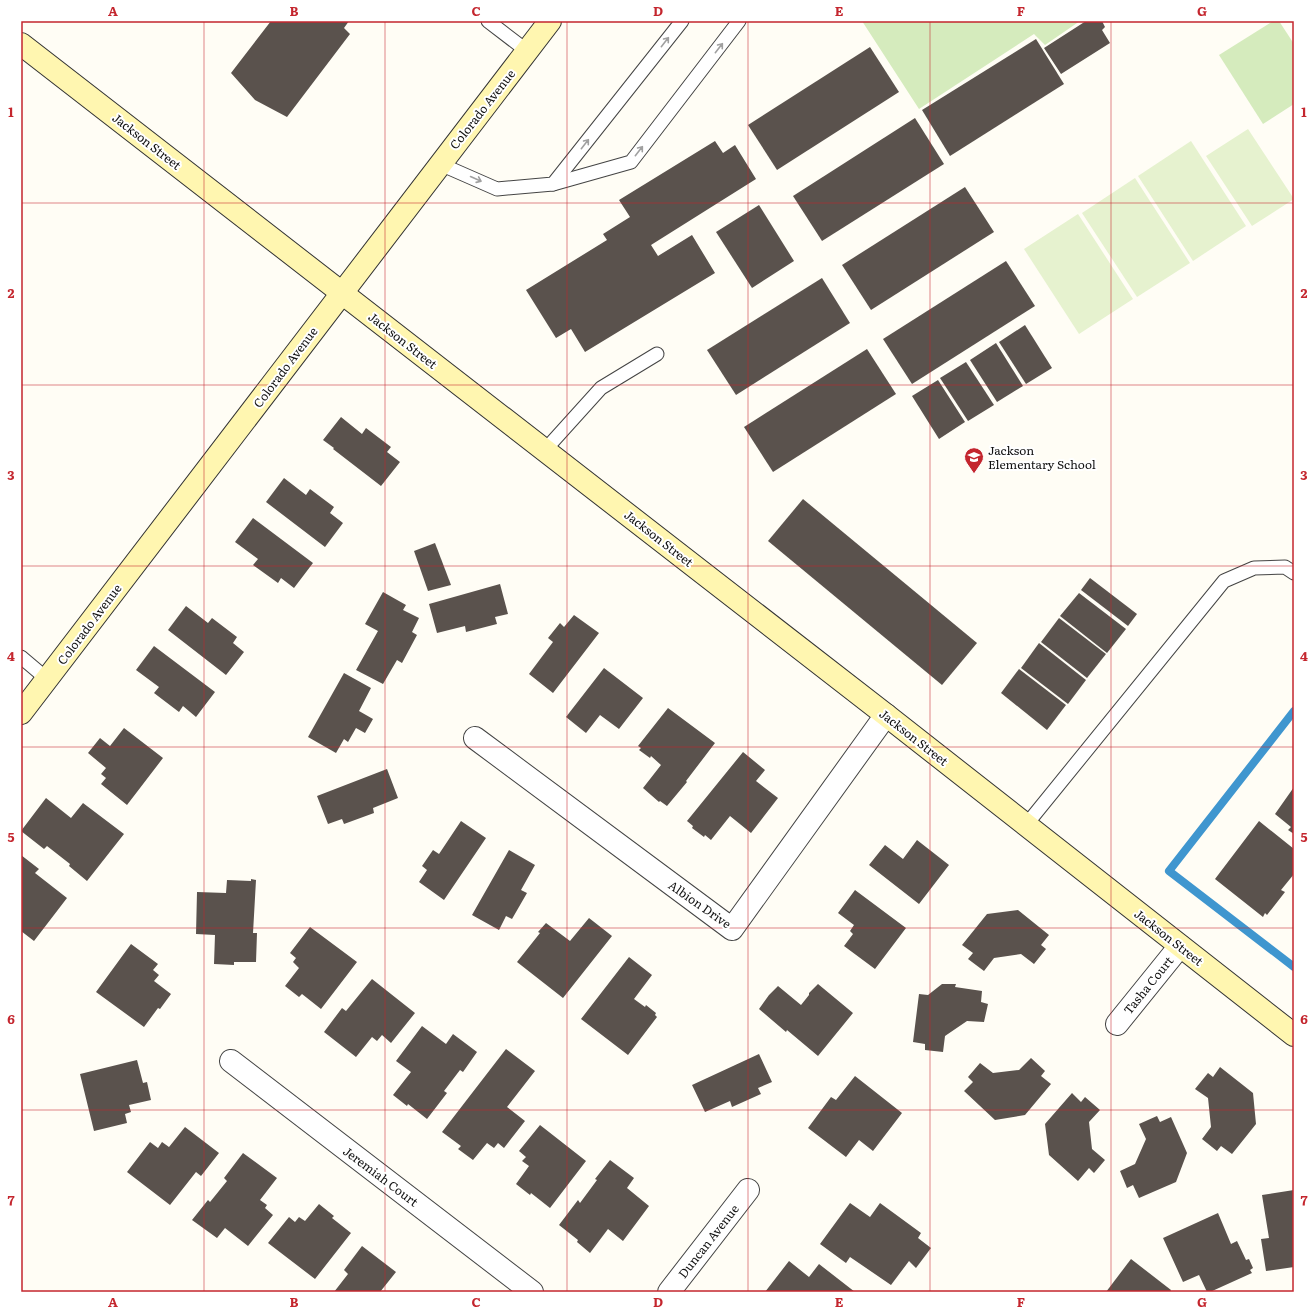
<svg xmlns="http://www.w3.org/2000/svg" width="1315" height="1313" font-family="Literata,serif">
<rect width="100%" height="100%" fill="#fffdf5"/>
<!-- park -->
<g fill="#d5ebbd">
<polygon points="862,21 1080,21 1045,45 1034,34 919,109"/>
<polygon points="1273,21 1279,21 1294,44 1294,104 1263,124 1219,55"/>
</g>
<!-- pitch -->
<g fill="#e6f2cf">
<polygon points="1248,129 1294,199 1252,226 1206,156"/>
<polygon points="1191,141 1246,226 1193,261 1138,176"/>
<polygon points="1135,178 1190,263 1137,297 1082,213"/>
<polygon points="1078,214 1133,299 1079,334 1024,249"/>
</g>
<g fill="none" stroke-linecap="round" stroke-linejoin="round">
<!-- stream -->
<polyline stroke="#3f96cf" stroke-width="8" points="1294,711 1169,871 1294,967"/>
</g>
<!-- building -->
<g fill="#5a524d">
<polygon points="271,21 349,21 344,28 350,34 287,117 255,100 231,73"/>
<polygon points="1086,21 1102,21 1105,27 1102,30 1110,43 1061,74 1044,48"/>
<polygon points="1036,39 1064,84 950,156 922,110"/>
<polygon points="870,47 899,92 777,170 748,125"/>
<polygon points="915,118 944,164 822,241 793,196"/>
<polygon points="715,141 723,153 735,145 756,179 651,245 658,256 692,235 715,273 585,352 571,329 556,338 526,290 607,240 603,234 630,217 619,200"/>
<polygon points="965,187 994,232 871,310 842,265"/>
<polygon points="759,205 794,261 752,288 716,232"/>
<polygon points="1006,261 1035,306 912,384 883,339"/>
<polygon points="822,278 850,323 736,395 707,350"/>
<polygon points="1025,325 1052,368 1026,384 999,342"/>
<polygon points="996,343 1023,386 997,402 970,360"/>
<polygon points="867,349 896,394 773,472 744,427"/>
<polygon points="966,362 994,405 968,421 940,378"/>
<polygon points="938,380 965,422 939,439 912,396"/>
<polygon points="341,417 362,434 366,428 391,447 387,452 400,462 381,486 333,449 334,448 323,440"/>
<polygon points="284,478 306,495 310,489 334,507 330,513 343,523 325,547 266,502"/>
<polygon points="803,499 977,643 942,685 768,541"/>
<polygon points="253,518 313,563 294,588 281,578 278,583 253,565 258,559 235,542"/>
<polygon points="435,543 451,585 428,591 414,551"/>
<polygon points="1090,578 1137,614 1128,626 1081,590"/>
<polygon points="500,584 508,614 495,617 497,624 466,632 465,626 437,633 429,604"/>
<polygon points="383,592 406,605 403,610 419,618 412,632 417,635 402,663 397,660 383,684 356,670 378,631 365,624"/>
<polygon points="1079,593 1126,629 1107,653 1060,616"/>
<polygon points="186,606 208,623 212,618 237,637 233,643 244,652 226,675 168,630"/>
<polygon points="574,615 599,633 553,693 529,674 553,642 548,638 560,623 564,627"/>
<polygon points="1059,618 1106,654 1087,678 1041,642"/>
<polygon points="1039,643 1086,680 1068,704 1021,668"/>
<polygon points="154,646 215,692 196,717 183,706 179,712 154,693 159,687 136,670"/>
<polygon points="604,668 643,698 619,729 600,715 586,733 566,717"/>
<polygon points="1019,669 1066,705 1047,730 1001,693"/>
<polygon points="344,673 371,688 359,711 373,719 365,733 356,728 348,742 344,739 336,753 308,737"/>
<polygon points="668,708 715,743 686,781 687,782 667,806 660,801 659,802 643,788 661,765 651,756 650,758 639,750 641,748 638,746"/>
<polygon points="124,728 163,758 127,805 101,784 106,778 101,774 106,768 88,753 100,738 110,746"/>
<polygon points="743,752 765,770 756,781 778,798 751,833 730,816 711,840 705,835 704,837 692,828 693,826 687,821"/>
<polygon points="387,769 398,798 373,808 374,813 344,824 342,819 328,824 317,796"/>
<polygon points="1294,787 1294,834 1288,830 1291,827 1275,814"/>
<polygon points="46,798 71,818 83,803 124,834 87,881 69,866 70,864 47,846 44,849 21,831"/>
<polygon points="461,821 486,838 444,900 419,882 427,870 422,866 433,850 439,854"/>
<polygon points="1259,821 1294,849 1294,874 1281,890 1285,892 1267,915 1265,913 1263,917 1215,879"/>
<polygon points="917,840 949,865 919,904 869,865 885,845 903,859"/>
<polygon points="509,850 535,865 521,890 527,893 512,919 506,916 499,930 472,915"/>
<polygon points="21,855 39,869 35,873 67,898 34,941 21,931"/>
<polygon points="251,879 256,880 253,933 257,933 256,962 234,962 234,965 214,964 215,935 196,934 197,892 226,893 227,880 251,881"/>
<polygon points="855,890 906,928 875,969 844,946 853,934 850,931 854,925 838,913"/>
<polygon points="1018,910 1049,935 1041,945 1046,949 1034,964 1021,954 994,958 984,971 968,959 973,953 962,945 987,914"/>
<polygon points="589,918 612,936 563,998 517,962 540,933 538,932 546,923 570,941"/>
<polygon points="310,927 357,962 321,1009 302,994 299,997 285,986 299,968 293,962 296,958 290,953"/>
<polygon points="131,944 158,964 153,970 159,975 154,981 171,994 160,1009 158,1008 144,1027 96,992"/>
<polygon points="629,957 652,975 634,999 645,1007 646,1005 656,1013 655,1015 657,1017 628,1055 581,1019"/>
<polygon points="372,979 415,1013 391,1043 382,1035 377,1041 372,1037 356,1057 324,1032 342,1008 346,1011"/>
<polygon points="818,984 853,1013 818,1056 787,1030 786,1032 759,1009 769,995 778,986 801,1005 809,995 809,993"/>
<polygon points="942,984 956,984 955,987 982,991 981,1002 988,1004 984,1022 967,1021 945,1036 943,1052 925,1050 925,1044 913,1042 919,994 928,995"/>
<polygon points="422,1026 446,1044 453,1034 477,1052 463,1072 460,1070 444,1091 447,1093 427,1119 408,1104 407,1106 393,1095 411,1072 396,1061"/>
<polygon points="506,1049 535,1071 507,1107 525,1121 504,1148 498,1143 494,1148 487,1143 473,1160 458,1149 461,1146 442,1132"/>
<polygon points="759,1054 772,1082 758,1088 761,1094 732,1107 730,1101 705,1112 692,1085"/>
<polygon points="1031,1058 1045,1071 1041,1076 1051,1084 1025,1115 995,1120 964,1091 973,1082 968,1077 980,1063 993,1073 1019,1070"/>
<polygon points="137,1060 143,1083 147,1082 151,1100 129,1105 131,1112 125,1114 127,1123 94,1131 80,1074"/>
<polygon points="1220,1067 1253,1093 1256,1124 1232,1154 1221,1146 1217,1151 1202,1139 1211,1127 1208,1098 1195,1089 1208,1073 1213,1077"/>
<polygon points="855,1076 902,1113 873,1151 859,1140 846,1157 808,1128 831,1097 836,1100"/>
<polygon points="1072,1093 1081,1102 1085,1097 1100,1110 1089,1122 1092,1149 1105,1160 1094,1173 1089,1168 1078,1181 1049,1155 1045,1124"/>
<polygon points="1157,1116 1160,1122 1171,1117 1187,1153 1176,1182 1139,1198 1133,1185 1127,1188 1120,1171 1135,1164 1146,1139 1139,1124"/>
<polygon points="540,1125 586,1161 550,1208 531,1193 530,1195 516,1184 529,1166 522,1161 526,1157 519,1151"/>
<polygon points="185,1127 219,1153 201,1176 196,1172 170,1205 127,1172 150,1142 158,1148 162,1142 169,1147"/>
<polygon points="243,1153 277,1178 260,1200 267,1205 265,1208 273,1215 248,1246 225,1228 217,1238 192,1220 208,1200 210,1202 227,1181 224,1178"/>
<polygon points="610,1160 634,1178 627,1188 649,1206 623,1241 608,1229 590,1253 577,1242 578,1240 559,1225 578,1200 580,1203 597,1180 595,1179"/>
<polygon points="1294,1190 1294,1267 1266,1271 1261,1239 1269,1238 1262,1195"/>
<polygon points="850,1203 870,1217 880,1203 921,1233 918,1238 931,1248 916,1268 909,1261 891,1285 850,1257 846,1263 820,1244"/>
<polygon points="319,1204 334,1216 332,1218 351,1233 315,1279 268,1243 289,1217 295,1222 299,1217 305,1221"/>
<polygon points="1218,1213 1231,1244 1237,1241 1246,1260 1249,1259 1253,1268 1250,1270 1252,1273 1210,1292 1207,1292 1199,1275 1183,1282 1163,1238"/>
<polygon points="362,1246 396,1272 380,1292 334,1292 348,1274 344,1270"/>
<polygon points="1131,1259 1171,1290 1170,1292 1106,1292"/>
<polygon points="789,1261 809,1277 819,1264 855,1292 765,1292"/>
</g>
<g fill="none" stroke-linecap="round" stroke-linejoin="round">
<!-- lane casing -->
<g stroke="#444" stroke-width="15">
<g id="lane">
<polyline points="488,21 527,51"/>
<polyline points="440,164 497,189 553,184 682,21"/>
<polyline points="553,184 631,162 739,21"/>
<polyline points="545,450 601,388 657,354"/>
<polyline points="21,657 47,679"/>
<polyline points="1026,825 1224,581 1254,568 1285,567 1294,573"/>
</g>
</g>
<!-- street casing -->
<g stroke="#444" stroke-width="24">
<g id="street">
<polyline points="475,738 732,929 886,715"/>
<polyline points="1117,1024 1180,946"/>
<polyline points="231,1061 532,1292"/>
<polyline points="669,1292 748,1190"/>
</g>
</g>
<!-- secondary casing -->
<g stroke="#333" stroke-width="24">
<g id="secondary">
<polyline points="21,44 886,715 1294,1035"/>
<polyline points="21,713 550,21"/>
</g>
</g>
<!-- lane -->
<use href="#lane" stroke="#fff" stroke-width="13"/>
<!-- street -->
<use href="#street" stroke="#fff" stroke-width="22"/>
<!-- secondary -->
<use href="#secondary" stroke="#fff6b0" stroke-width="22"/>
</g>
<!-- one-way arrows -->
<defs><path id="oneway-shaft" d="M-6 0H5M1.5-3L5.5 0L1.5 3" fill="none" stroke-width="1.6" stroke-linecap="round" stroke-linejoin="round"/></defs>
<g stroke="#a0a0a0">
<use href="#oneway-shaft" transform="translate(665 42) rotate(-52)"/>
<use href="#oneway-shaft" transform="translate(719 48) rotate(-52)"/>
<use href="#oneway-shaft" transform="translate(585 144) rotate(-52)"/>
<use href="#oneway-shaft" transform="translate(639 151) rotate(-52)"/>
<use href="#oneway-shaft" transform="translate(476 179) rotate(24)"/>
</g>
<!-- grid -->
<path fill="none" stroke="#c4262e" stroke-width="1" stroke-opacity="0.55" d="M204 21V1292M385 21V1292M567 21V1292M748 21V1292M930 21V1292M1111 21V1292M21 203H1294M21 385H1294M21 566H1294M21 747H1294M21 928H1294M21 1110H1294"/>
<!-- icons -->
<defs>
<g id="school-pin" transform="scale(1)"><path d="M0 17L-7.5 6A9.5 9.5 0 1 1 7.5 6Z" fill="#c4262e" stroke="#fff"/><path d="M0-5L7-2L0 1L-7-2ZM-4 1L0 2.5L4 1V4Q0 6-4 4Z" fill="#fff"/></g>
</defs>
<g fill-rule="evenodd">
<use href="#school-pin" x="974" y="457"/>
</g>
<g text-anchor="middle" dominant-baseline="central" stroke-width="4" stroke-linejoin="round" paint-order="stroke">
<!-- street labels -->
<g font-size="12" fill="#111" stroke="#fff">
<text transform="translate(482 109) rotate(-52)">Colorado Avenue</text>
<text transform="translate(147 141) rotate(38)">Jackson Street</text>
<text transform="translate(403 340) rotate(38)">Jackson Street</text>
<text transform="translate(285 367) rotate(-53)">Colorado Avenue</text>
<text transform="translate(659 538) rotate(38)">Jackson Street</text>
<text transform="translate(89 624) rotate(-53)">Colorado Avenue</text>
<text transform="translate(914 737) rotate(38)">Jackson Street</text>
<text transform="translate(700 904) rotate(35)">Albion Drive</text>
<text transform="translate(1169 937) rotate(38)">Jackson Street</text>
<text transform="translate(1148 985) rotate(-51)">Tasha Court</text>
<text transform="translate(381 1176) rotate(37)">Jeremiah Court</text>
<text transform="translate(708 1241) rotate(-52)">Duncan Avenue</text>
</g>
<!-- poi labels -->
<g font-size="12" fill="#111" stroke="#fff" text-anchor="start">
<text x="988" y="450">Jackson<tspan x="988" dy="14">Elementary School</tspan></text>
</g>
</g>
<!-- border -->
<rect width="1315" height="1313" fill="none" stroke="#ffffff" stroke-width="44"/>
<rect x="22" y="22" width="1271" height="1269" fill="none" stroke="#c4262e" stroke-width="1.5"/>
<g font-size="13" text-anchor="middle" font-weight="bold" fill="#c4262e">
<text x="113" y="16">A</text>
<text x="294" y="16">B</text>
<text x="476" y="16">C</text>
<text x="658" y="16">D</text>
<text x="839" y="16">E</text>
<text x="1021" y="16">F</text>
<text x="1202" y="16">G</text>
<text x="11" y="117">1</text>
<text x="1304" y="117">1</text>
<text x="11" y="298">2</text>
<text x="1304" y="298">2</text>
<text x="11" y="480">3</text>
<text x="1304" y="480">3</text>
<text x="11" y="661">4</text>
<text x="1304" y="661">4</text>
<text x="11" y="842">5</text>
<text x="1304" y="842">5</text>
<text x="11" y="1024">6</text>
<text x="1304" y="1024">6</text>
<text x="11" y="1205">7</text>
<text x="1304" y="1205">7</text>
<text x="113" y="1307">A</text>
<text x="294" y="1307">B</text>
<text x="476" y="1307">C</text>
<text x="658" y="1307">D</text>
<text x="839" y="1307">E</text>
<text x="1021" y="1307">F</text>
<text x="1202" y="1307">G</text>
</g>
</svg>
